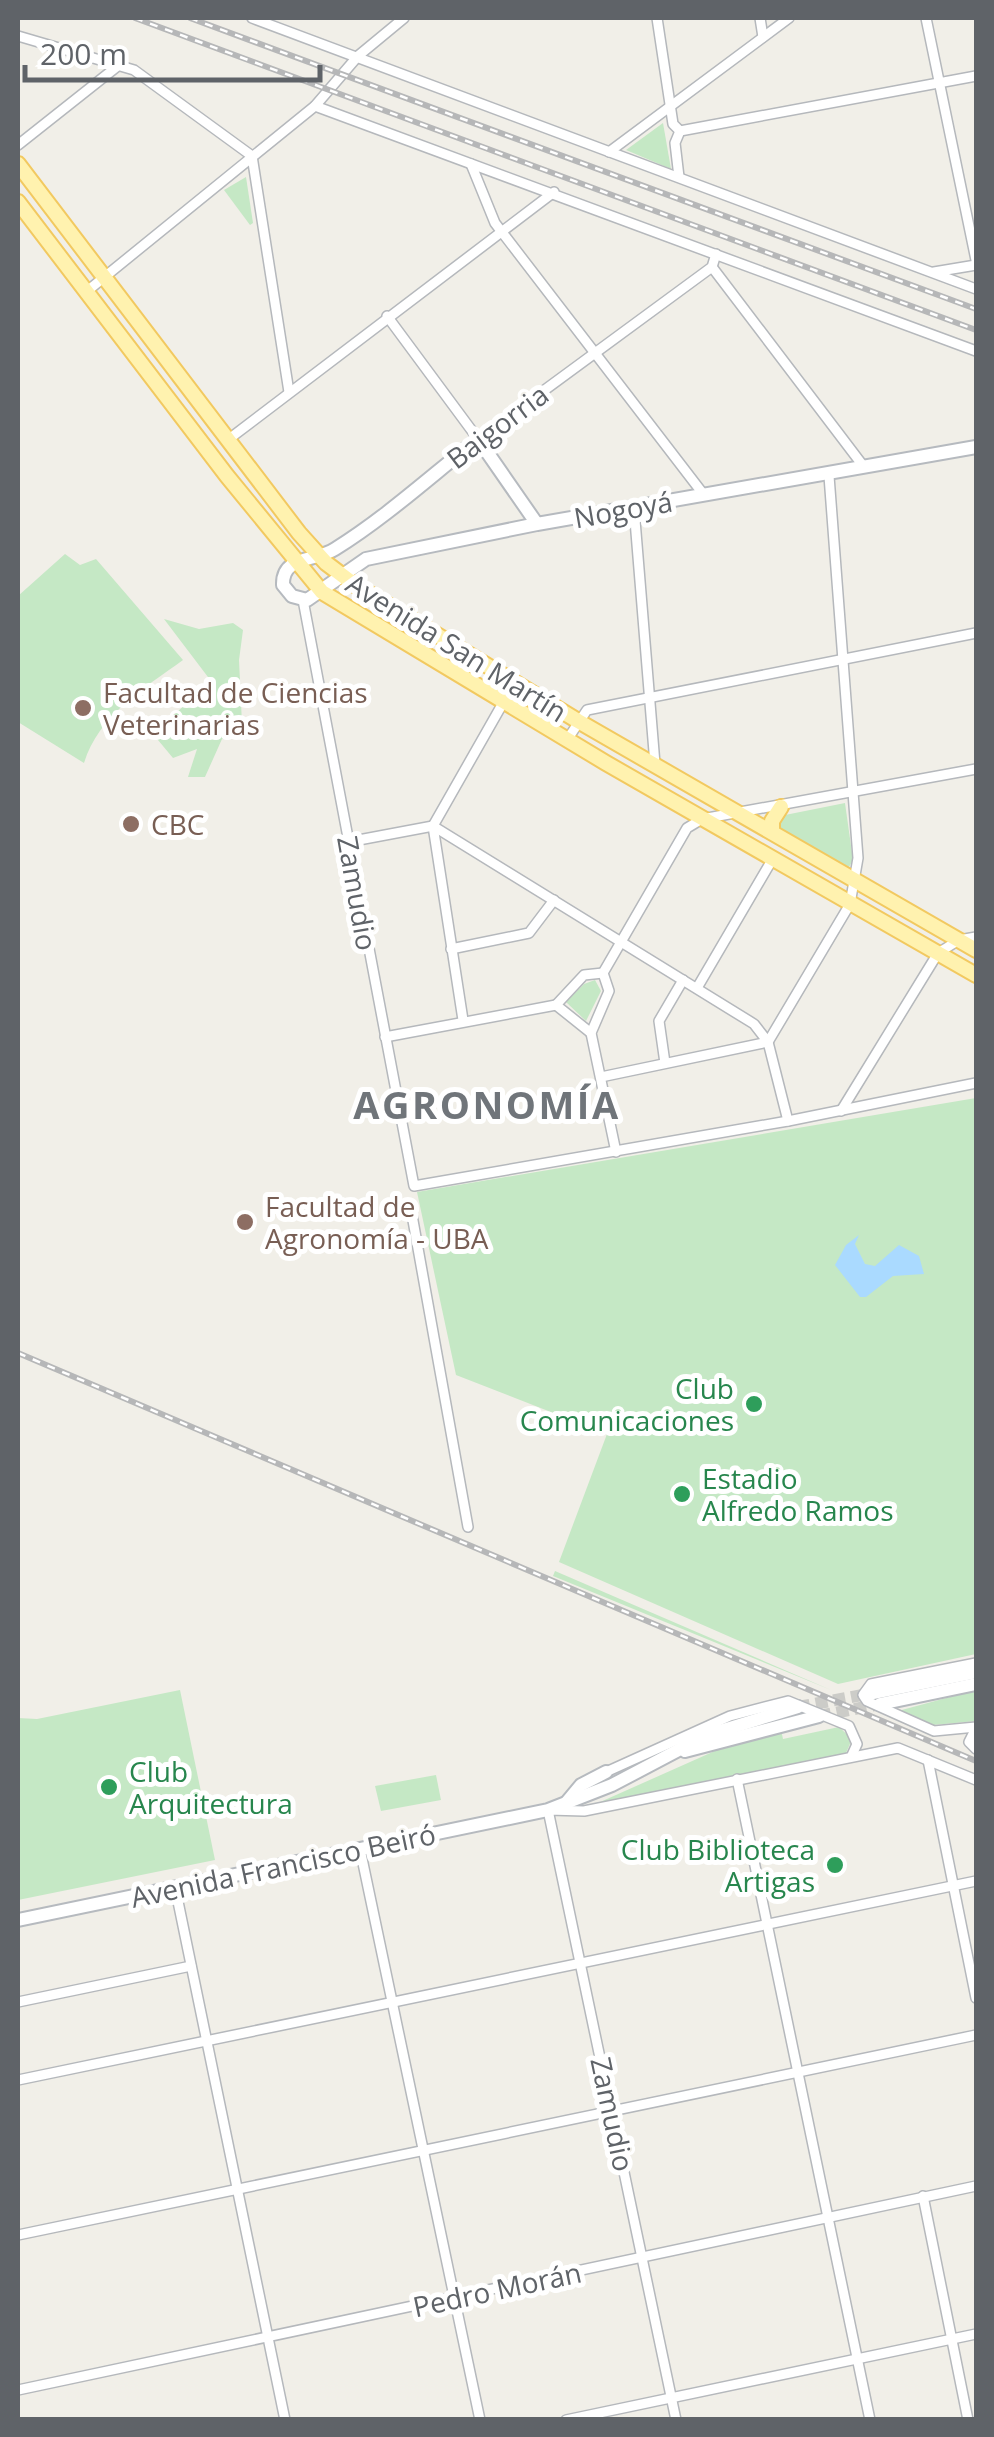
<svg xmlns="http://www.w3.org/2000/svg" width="994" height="2437" font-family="'Open Sans',sans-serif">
<rect width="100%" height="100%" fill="#f1efe8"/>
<!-- green -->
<g fill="#c5e8c5">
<polygon points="663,123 671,169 626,150"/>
<polygon points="246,177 253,223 250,225 224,190"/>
<path d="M65 554 80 565 96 559 183 660C143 689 99 715 84 763L18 722V596Z"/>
<polygon points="164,619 199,629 233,623 243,630 239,660 242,724 240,732 222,739 205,777 188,777 197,749 173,758 153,734 211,681"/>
<polygon points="845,803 853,860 849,867 777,830 780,816"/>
<polygon points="595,980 601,991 586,1021 566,1002 584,984"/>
<polygon points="976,1098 976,1654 838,1684 559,1562 607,1434 456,1375 417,1192"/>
<polygon points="555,1571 831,1690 553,1576"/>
<polygon points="180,1690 215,1860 18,1900 18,1718 37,1719"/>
<polygon points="976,1690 976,1721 933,1725 898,1711"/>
<polygon points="839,1727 852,1739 846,1753 598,1803 717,1750 781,1730 783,1739"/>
<polygon points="436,1775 441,1800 381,1811 375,1786"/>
</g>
<!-- water -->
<polygon fill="#aadaff" points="859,1235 855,1244 865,1264 875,1266 899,1245 919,1256 924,1274 893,1276 866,1297 860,1297 835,1265 846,1245"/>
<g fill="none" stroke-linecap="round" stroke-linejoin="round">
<!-- secondary-tunnel -->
<g stroke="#ccccc8" stroke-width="12" stroke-dasharray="12 6" stroke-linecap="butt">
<polyline points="798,1707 868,1694"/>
<polyline points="819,1716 880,1704"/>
</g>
<!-- street casing -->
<g stroke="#b5b8bc" stroke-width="12">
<g id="street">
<polyline points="252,18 976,289"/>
<polyline points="657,18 673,124 680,131"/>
<polyline points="760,18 763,37"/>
<polyline points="926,18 976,260"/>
<polyline points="18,36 134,70 252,156 289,392"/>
<polyline points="315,106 976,351"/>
<polyline points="680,131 976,76"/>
<polyline points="18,145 119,65"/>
<polyline points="609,152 789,18"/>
<polyline points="471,164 495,223 704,495"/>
<polyline points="679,177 675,143 680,131"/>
<polyline points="712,267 864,467"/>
<polyline points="934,272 976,265"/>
<polyline points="86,292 315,106 358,56 404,18"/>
<polyline points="387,316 478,439 712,267 716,254"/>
<polyline points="229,439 554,192"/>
<polyline points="634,508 655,764"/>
<polyline points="303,600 414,1186 788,1121 976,1083"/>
<polyline points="567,740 587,710 976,633"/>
<polyline points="348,842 433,826 754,1024 768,1042 788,1121"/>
<polyline points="451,949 529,933 554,900"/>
<polyline points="697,988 772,860"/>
<polyline points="556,1005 584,975 603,973"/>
<polyline points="556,1005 591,1033"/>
<polyline points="463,1020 433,826 503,703"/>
<polyline points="385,1037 556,1005"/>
<polyline points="665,1063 659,1021 683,980"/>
<polyline points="601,1077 768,1042 850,904 858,858 829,476"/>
<polyline points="841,1111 938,953 959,940 976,937"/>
<polyline points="616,1152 591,1033 609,991 603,973 687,828 702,819 976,769"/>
<polyline points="412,1215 468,1527"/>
<polyline points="976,1663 871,1684 863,1695 867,1701 934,1731 976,1727"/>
<polyline points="976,1728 969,1742 976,1749"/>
<polyline points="928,1760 976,1998"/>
<polyline points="606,1772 730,1716 788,1701 849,1726 857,1744 852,1755"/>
<polyline points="737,1779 870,2420"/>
<polyline points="360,1849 480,2420"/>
<polyline points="175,1887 285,2420"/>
<polyline points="18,2002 191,1966"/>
<polyline points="18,2080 976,1881"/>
<polyline points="923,2196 968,2420"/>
<polyline points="18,2235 976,2035"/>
<polyline points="18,2390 976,2186"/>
<polyline points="566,2420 976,2334"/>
<polyline points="676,2420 548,1810 584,1811 898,1748 976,1780"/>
</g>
</g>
<!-- secondary casing -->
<g stroke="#b6babf" stroke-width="16">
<g id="secondary">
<path d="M537 524 478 439C431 476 385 518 335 549 315 562 282 555 283 585L292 596 307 600 366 559 537 524 976 447"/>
<polyline points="868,1694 976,1672"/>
<polyline points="880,1704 976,1684"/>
<polyline points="685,1751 819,1716"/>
<polyline points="566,1803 581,1785 606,1772"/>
<polyline points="18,1920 548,1810 612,1785 707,1735 798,1707"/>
</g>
</g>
<!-- primary casing -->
<g stroke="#f2c960" stroke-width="18">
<g id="primary">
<polyline points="18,164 299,533 326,563 355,585 578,721 976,950"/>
<polyline points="18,202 227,476 322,592 606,763 976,975"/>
<polyline points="772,832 772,821 781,807"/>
</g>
</g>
<!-- street -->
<use href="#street" stroke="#fff" stroke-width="9"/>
<!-- secondary -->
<use href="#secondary" stroke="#fff" stroke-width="12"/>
<!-- primary -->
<use href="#primary" stroke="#fff2af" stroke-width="14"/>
<!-- rail casing -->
<g stroke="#b6b7b8" stroke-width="6">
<g id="rail">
<polyline points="135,18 976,330"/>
<polyline points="190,18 976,309"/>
<polyline points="18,1353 976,1761"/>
</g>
</g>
<!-- rail -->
<use href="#rail" stroke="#fff" stroke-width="2.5" stroke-dasharray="8" stroke-linecap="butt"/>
</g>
<!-- markers -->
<g fill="#8d6e63" stroke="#fff" stroke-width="4">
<circle cx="83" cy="708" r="10"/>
<circle cx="131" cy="824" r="10"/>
<circle cx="245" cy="1222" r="10"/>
</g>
<g fill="#2e9e5b" stroke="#fff" stroke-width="4">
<circle cx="754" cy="1404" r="10"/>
<circle cx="682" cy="1494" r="10"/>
<circle cx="109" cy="1787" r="10"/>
<circle cx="835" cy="1865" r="10"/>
</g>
<g text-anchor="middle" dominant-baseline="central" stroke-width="10" stroke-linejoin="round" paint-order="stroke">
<!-- street labels -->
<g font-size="28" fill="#5f6368" stroke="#fff">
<text transform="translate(497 426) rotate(-37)">Baigorria</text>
<text transform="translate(623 509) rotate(-10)">Nogoyá</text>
<text transform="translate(457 647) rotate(32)">Avenida San Martín</text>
<text transform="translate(358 893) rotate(80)">Zamudio</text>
<text transform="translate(283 1865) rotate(-12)">Avenida Francisco Beiró</text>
<text transform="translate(613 2114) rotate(78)">Zamudio</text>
<text transform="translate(497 2289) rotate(-12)">Pedro Morán</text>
</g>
<!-- education labels -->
<g font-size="28" fill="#785e54" stroke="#fff" text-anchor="start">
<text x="103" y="692">Facultad de Ciencias<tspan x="103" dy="32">Veterinarias</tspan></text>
<text x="151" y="824">CBC</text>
<text x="265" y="1206">Facultad de<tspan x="265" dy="32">Agronomía - UBA</tspan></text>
</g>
<!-- leisure labels -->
<g font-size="28" fill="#27864d" stroke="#fff" text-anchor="end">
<text x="734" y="1388">Club<tspan x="734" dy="32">Comunicaciones</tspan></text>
<text x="702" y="1478" text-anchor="start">Estadio<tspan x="702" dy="32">Alfredo Ramos</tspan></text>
<text x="129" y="1771" text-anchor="start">Club<tspan x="129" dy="32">Arquitectura</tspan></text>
<text x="815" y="1849">Club Biblioteca<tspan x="815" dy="32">Artigas</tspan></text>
</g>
<!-- district labels -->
<g font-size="38" font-weight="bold" letter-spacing="2.5" fill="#70757a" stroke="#fff">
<text x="487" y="1104">AGRONOMÍA</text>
</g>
</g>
<!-- border -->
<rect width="994" height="2437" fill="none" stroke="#5f6368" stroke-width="40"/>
<!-- scale -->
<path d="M25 65v15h295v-15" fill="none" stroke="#5f6368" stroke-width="5"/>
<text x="40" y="65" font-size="30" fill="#5f6368" stroke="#ffffff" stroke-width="8" paint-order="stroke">200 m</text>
</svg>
